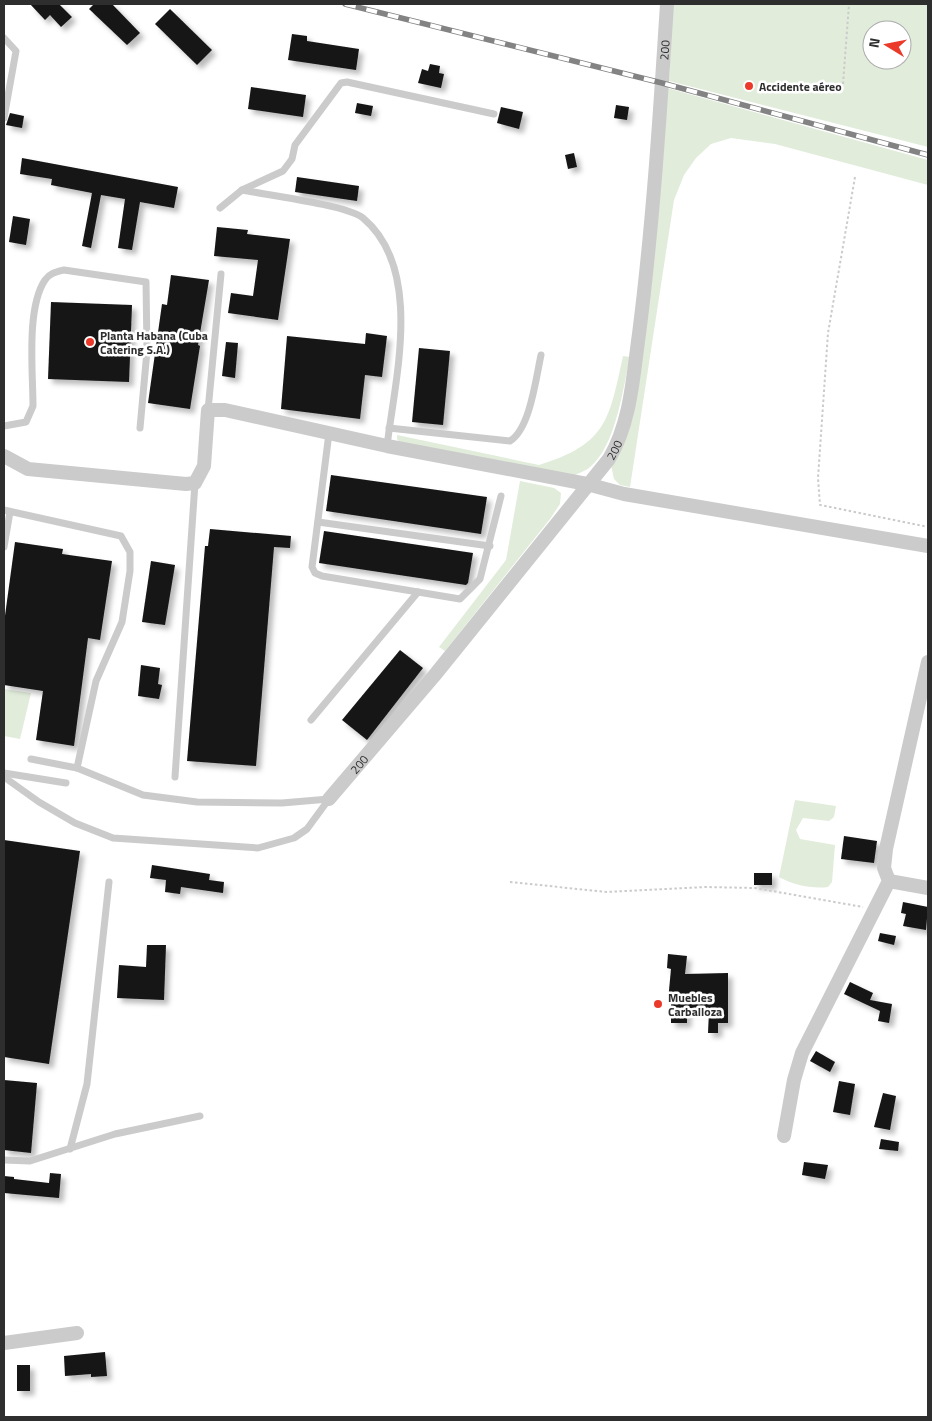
<svg xmlns="http://www.w3.org/2000/svg" width="932" height="1421" font-family="'Titillium Web',sans-serif">
<defs>
<filter id="shadow"><feDropShadow dx="4.5" dy="4.5" stdDeviation="2.5" flood-color="#0004"/></filter>
</defs>
<rect width="100%" height="100%" fill="#fff"/>
<!-- green -->
<g fill="#e1ecdb" fill-rule="evenodd">
<path d="M673 4H928V147L669 81ZM872 30H902V60H872Z"/>
<polygon points="667,88 928,160 928,185 775,144 731,138 711,144 696,158 684,175 674,200 630,487 620,485 614,479 611,465 633,412 654,260"/>
<path d="M623 356 630 357C623 388 616 446 590 467 586 471 578 473 573 476L400 443 397 439V435L539 465C607 444 609 420 623 356Z"/>
<polygon points="520,481 554,488 561,493 560,504 550,519 445,651 439,647 506,560"/>
<polygon points="4,689 31,693 20,739 4,736"/>
<path d="M795 800 836 806 834 817 829 821 803 818 796 830 800 839 835 845 832 882 828 887C812 889 793 885 779 877Z"/>
</g>
<!-- building -->
<g fill="#151515" filter="url(#shadow)">
<polygon points="30,4 59,4 72,17 61,27 50,15 45,20"/>
<polygon points="94,4 112,4 140,33 127,45 89,9"/>
<polygon points="170,9 212,50 197,65 155,24"/>
<polygon points="292,34 307,36 307,41 359,49 356,70 288,60"/>
<polygon points="430,64 440,66 439,73 444,74 441,88 418,83 422,69 428,71"/>
<polygon points="251,87 306,95 303,117 248,109"/>
<polygon points="357,103 373,106 371,116 355,113"/>
<polygon points="616,105 629,107 627,120 614,118"/>
<polygon points="501,107 523,112 519,129 497,123"/>
<polygon points="10,113 24,116 22,128 6,125"/>
<polygon points="574,153 577,167 568,169 565,155"/>
<polygon points="22,158 178,187 174,208 140,202 132,250 118,248 125,199 101,195 91,248 82,246 92,193 51,185 52,179 20,174"/>
<polygon points="297,177 359,186 357,201 295,192"/>
<polygon points="13,216 30,219 26,245 9,242"/>
<polygon points="217,227 248,230 247,234 290,239 278,320 228,313 231,293 253,296 258,260 214,256"/>
<polygon points="171,275 209,280 198,345 200,346 190,409 148,403 162,304 167,305"/>
<polygon points="51,302 132,305 129,382 48,379"/>
<polygon points="366,333 387,336 382,377 365,375 360,419 281,409 287,336 365,344"/>
<polygon points="226,342 238,343 235,378 222,376"/>
<polygon points="419,348 450,351 443,425 412,422"/>
<polygon points="331,475 487,497 481,534 326,511"/>
<polygon points="210,529 291,536 290,548 274,547 256,766 187,761 205,546 208,546"/>
<polygon points="324,531 473,553 468,583 466,585 319,563"/>
<polygon points="15,542 63,549 62,554 112,561 100,640 88,638 74,746 36,740 43,691 4,685 4,623"/>
<polygon points="151,561 175,565 165,625 142,622"/>
<polygon points="400,650 423,668 367,740 342,720"/>
<polygon points="141,665 160,668 158,684 162,685 159,699 138,696"/>
<polygon points="844,836 877,841 874,863 841,859"/>
<polygon points="4,840 80,851 49,1064 4,1057"/>
<polygon points="152,865 210,874 209,880 224,882 223,893 181,887 180,894 165,892 166,880 150,878"/>
<rect x="754" y="873" width="18" height="12"/>
<polygon points="903,902 928,907 926,930 903,926 906,914 901,913"/>
<polygon points="880,933 896,936 894,945 878,941"/>
<polygon points="147,945 166,945 164,1000 117,998 119,965 146,967"/>
<polygon points="668,954 687,956 685,974 728,973 728,1023 718,1023 718,1033 708,1033 709,1011 687,1011 687,1023 671,1023 671,1001 668,1001 671,969 667,968"/>
<polygon points="850,982 873,993 870,1000 892,1004 889,1023 878,1021 880,1011 844,994"/>
<polygon points="816,1051 835,1062 830,1072 810,1061"/>
<polygon points="4,1080 37,1083 31,1153 4,1150"/>
<polygon points="839,1081 855,1084 850,1115 833,1112"/>
<polygon points="883,1093 896,1096 890,1130 874,1127"/>
<polygon points="881,1139 899,1142 898,1151 879,1149"/>
<polygon points="804,1162 828,1165 825,1179 802,1175"/>
<polygon points="50,1173 61,1174 59,1198 4,1193 4,1176 14,1177 14,1179 49,1183"/>
<polygon points="105,1352 107,1376 91,1377 91,1374 65,1376 64,1356"/>
<rect x="17" y="1365" width="13" height="26"/>
</g>
<g fill="none" stroke-linecap="round" stroke-linejoin="round">
<!-- path -->
<g stroke="#cbcbcb" stroke-width="2" stroke-dasharray="2.5 2.5" stroke-linecap="butt">
<polyline points="843,84 849,4"/>
<polyline points="855,177 828,333 818,478 820,505 928,527"/>
<polyline points="510,882 607,892 705,887 755,888 863,907"/>
</g>
<!-- lane -->
<g stroke="#cbcbcb" stroke-width="7">
<polyline points="4,38 16,51 4,118"/>
<path d="M242 190C267 195 347 205 363 218 424 269 395 379 387 446"/>
<polyline points="220,208 242,190 283,171 292,159 295,145 341,83 347,82 494,114"/>
<polyline points="208,410 221,274"/>
<path d="M4 426 26 422 33 406C33 373 26 308 45 280 50 273 56 272 64 270L146 282 147 351 140 428"/>
<path d="M389 428 510 441C530 429 536 378 541 355"/>
<polyline points="329,433 312,567 315,573 322,576 460,599 480,579 501,496"/>
<polyline points="4,510 121,536 130,552 130,571 122,622 96,681 77,768"/>
<polyline points="318,522 490,546"/>
<polyline points="4,547 10,512"/>
<polyline points="311,720 418,592"/>
<polyline points="31,759 77,768 143,795 197,802 282,803 329,799"/>
<polyline points="4,773 66,783"/>
<polyline points="4,777 39,802 75,823 113,838 258,848 294,838 307,829 329,799"/>
<polyline points="175,777 195,483"/>
<polyline points="70,1149 87,1084 109,882"/>
<polyline points="4,1160 30,1161 115,1134 200,1116"/>
</g>
<!-- street -->
<g stroke="#cbcbcb" stroke-width="14">
<polyline points="4,456 28,469 186,484 195,483 204,466 208,410 225,410 387,446 587,484 624,494 928,546"/>
<path id="s1" d="M329 799 434 676 609 459C631 422 633 376 639 334 653 224 660 114 667 4"/>
<polyline points="889,881 928,888"/>
<polyline points="784,1136 794,1080 802,1053 889,881 884,868 886,849 928,662"/>
<polyline points="4,1343 77,1333"/>
</g>
<!-- rail casing -->
<g stroke="#838383" stroke-width="5.5">
<polyline id="rail" points="345,4 662,83 928,155"/>
</g>
<!-- rail -->
<use href="#rail" stroke="#fff" stroke-width="4" stroke-dasharray="11" stroke-linecap="butt"/>
</g>
<!-- markers -->
<g fill="#eb392a" stroke="#fff" stroke-width="2">
<circle cx="749" cy="86" r="5"/>
<circle cx="90" cy="342" r="5"/>
<circle cx="658" cy="1004" r="5"/>
</g>
<g text-anchor="middle" dominant-baseline="central" stroke-width="5" stroke-linejoin="round" paint-order="stroke">
<!-- street labels -->
<g font-size="12" fill="#2e2e2e" stroke="#fff">
<text stroke="none"><textPath href="#s1" startOffset="855">200</textPath></text>
<text stroke="none"><textPath href="#s1" startOffset="451">200</textPath></text>
<text stroke="none"><textPath href="#s1" startOffset="46">200</textPath></text>
</g>
<!-- poi labels -->
<g font-size="12" font-weight="bold" fill="#2e2e2e" stroke="#fff" text-anchor="start">
<text x="759" y="86">Accidente aéreo</text>
<text x="100" y="335">Planta Habana (Cuba<tspan x="100" dy="14">Catering S.A.)</tspan></text>
<text x="668" y="997">Muebles<tspan x="668" dy="14">Carballoza</tspan></text>
</g>
</g>
<!-- border -->
<rect width="932" height="1421" fill="none" stroke="#2e2e2e" stroke-width="10"/>
<!-- north arrow -->
<g transform="translate(887 45) rotate(280)"><circle r="24" fill="#ffffff" stroke="#ababab"/>
<path d="M0-4L9 19L0 12L-9 19Z" fill="#eb392a"/>
<text y="-8" font-size="14" font-weight="bold" text-anchor="middle" fill="#2e2e2e">N</text>
</g>
</svg>
